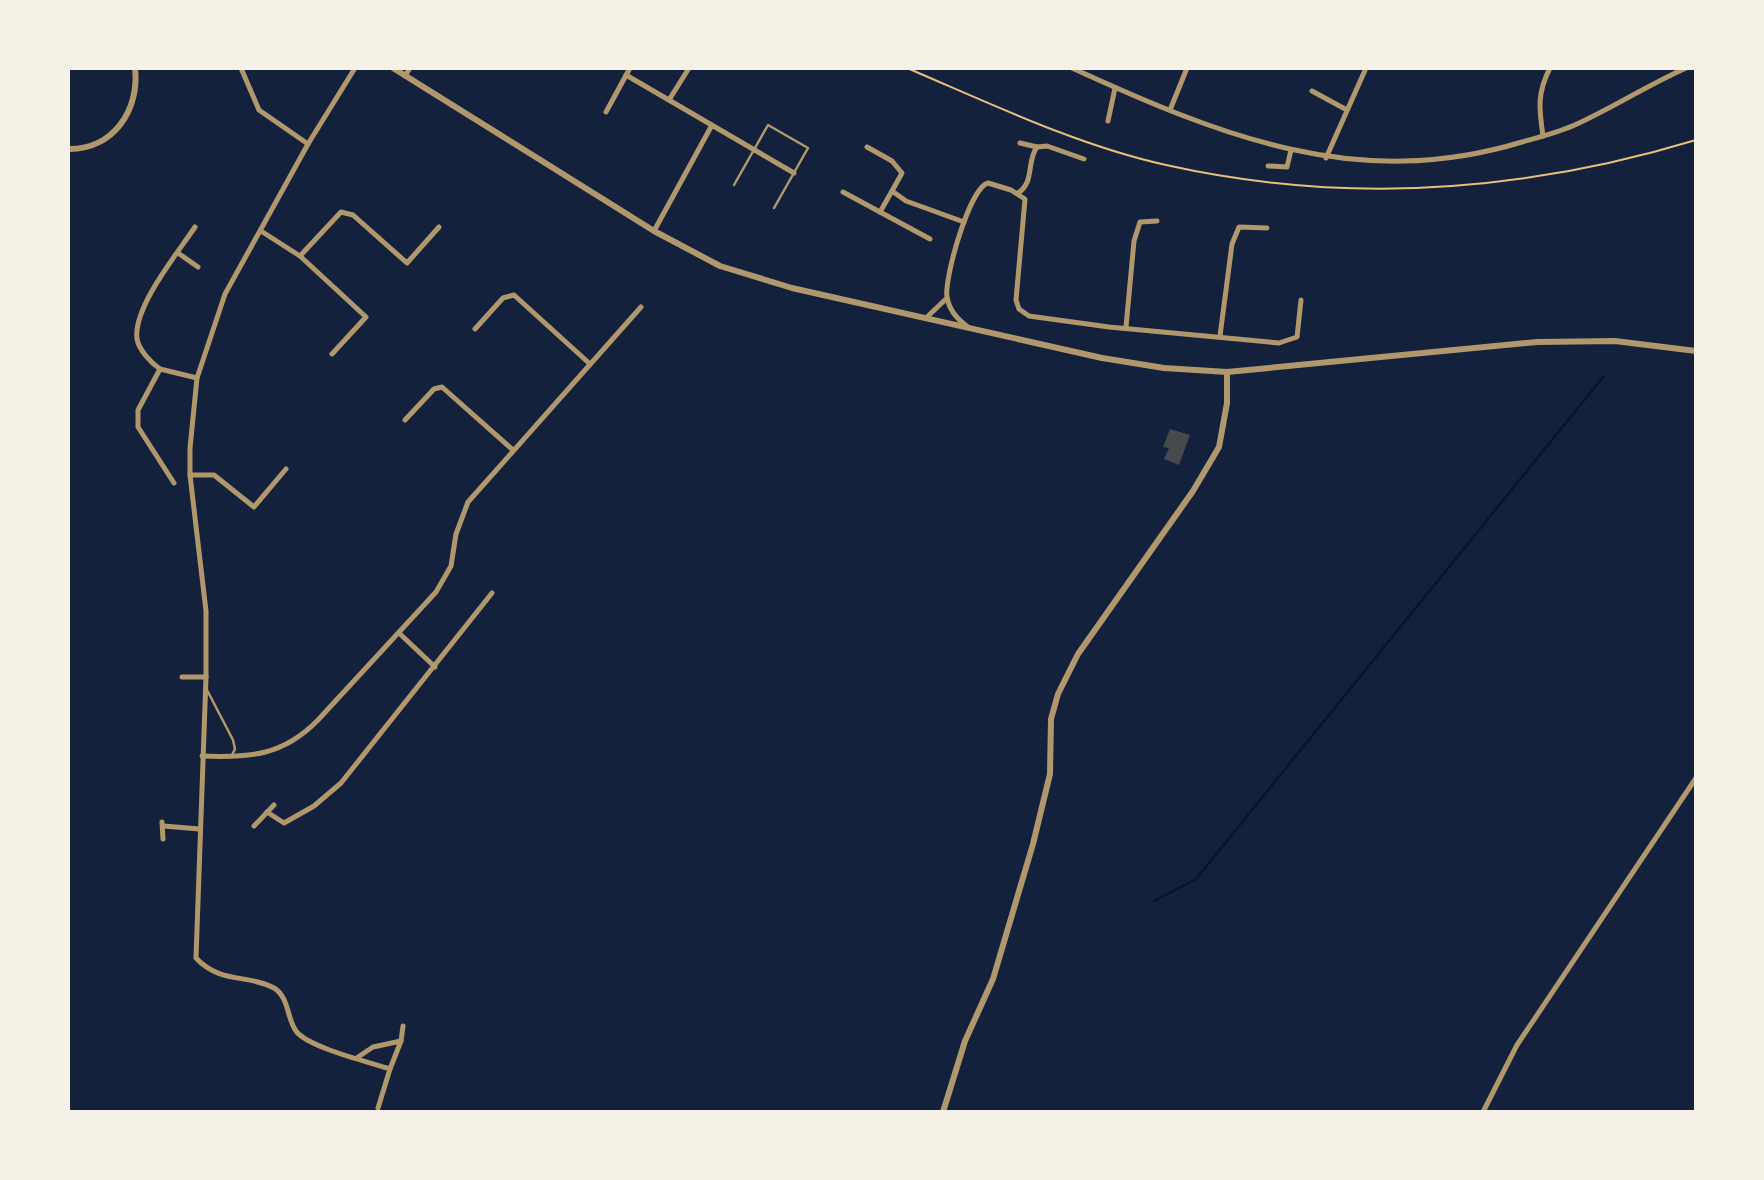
<svg xmlns="http://www.w3.org/2000/svg" width="1764" height="1180" font-family="Karla,sans-serif">
<rect width="100%" height="100%" fill="#14213d"/>
<g fill="none" stroke-linecap="round" stroke-linejoin="round">
<!-- stream -->
<polyline stroke="#0b132b" stroke-width="2.5" points="1154,901 1196,879 1603,377"/>
</g>
<!-- building -->
<polygon fill="#48494c" points="1170,429 1190,435 1179,465 1164,459 1169,448 1163,447"/>
<g fill="none" stroke-linecap="round" stroke-linejoin="round">
<!-- path -->
<path stroke="#e5c07b" stroke-width="2" d="M907 68C989 103 1079 146 1166 165 1345 205 1521 193 1696 140"/>
<!-- service -->
<g stroke="#b1986c" stroke-width="2.5">
<polyline points="734,185 768,125 808,148 774,208"/>
<polyline points="207,690 233,740 235,749 231,757"/>
</g>
<!-- minor -->
<g stroke="#b1986c" stroke-width="5">
<polyline points="241,68 259,110 308,144"/>
<path d="M355 68 308 144 225 294 197 378 190 448V475L206 611V677L196 958C220 984 249 974 274 988 289 997 287 1019 296 1031 307 1047 369 1062 390 1069L378 1108"/>
<path d="M1072 68C1221 136 1357 192 1522 142 1540 137 1560 132 1577 124 1614 107 1648 85 1686 68"/>
<polyline points="626,75 794,173"/>
<polyline points="405,76 410,68"/>
<polyline points="1312,91 1347,110"/>
<polyline points="669,100 689,68"/>
<polyline points="1170,110 1187,68"/>
<polyline points="606,112 630,68"/>
<polyline points="1108,121 1115,88"/>
<path d="M1543 136C1539 109 1537 93 1550 68"/>
<polyline points="1020,143 1037,147"/>
<polyline points="867,147 892,161 902,173 892,191 906,201 964,222"/>
<polyline points="1326,158 1366,68"/>
<polyline points="1268,166 1287,167 1291,150"/>
<polyline points="843,192 930,239"/>
<path d="M1018 193C1035 182 1026 162 1037 147L1047 146 1084 159"/>
<polyline points="880,212 892,191"/>
<polyline points="261,231 300,256 366,317 332,354"/>
<polyline points="654,231 712,125"/>
<polyline points="178,253 198,267"/>
<polyline points="300,256 341,212 353,215 407,263 439,227"/>
<polyline points="926,318 947,298"/>
<path d="M968 327C958 320 949 310 947 297 944 278 970 187 988 183L1011 190 1025 199 1016 300 1019 309 1029 316 1109 327 1279 343 1297 337 1301 300"/>
<polyline points="1126,327 1134,241 1140,222 1157,221"/>
<polyline points="475,329 503,298 514,295 590,364"/>
<polyline points="1220,336 1232,244 1239,227 1267,228"/>
<polyline points="160,369 197,378"/>
<polyline points="405,420 434,389 442,387 513,450"/>
<polyline points="190,475 214,475 254,507 286,469"/>
<path d="M174 483 138 427V410L160 369C151 363 139 350 137 339 133 307 177 254 195 227"/>
<polyline points="399,633 435,667"/>
<polyline points="182,677 206,677"/>
<path d="M202 756C249 758 283 756 318 720L436 592 451 566 456 534 468 502 641 307"/>
<polyline points="267,812 284,823 314,806 341,783 492,593"/>
<polyline points="162,822 163,839"/>
<polyline points="164,826 199,829"/>
<polyline points="254,826 274,805"/>
<polyline points="358,1057 373,1047 401,1041"/>
<polyline points="390,1069 401,1041 403,1026"/>
<polyline points="1483,1112 1517,1045 1696,778"/>
</g>
<!-- tertiary -->
<g stroke="#b1986c" stroke-width="6">
<polyline points="393,68 654,231 720,266 792,288 1102,358 1164,368 1227,372 1537,342 1615,341 1696,351"/>
<path d="M68 149C113 150 140 110 135 68"/>
<polyline points="943,1112 965,1041 993,979 1033,844 1050,774 1051,719 1058,694 1078,654 1193,491 1219,447 1227,403 1227,372"/>
</g>
</g>
<!-- border -->
<rect width="1764" height="1180" fill="none" stroke="#f6f1e7" stroke-width="140"/>
</svg>
